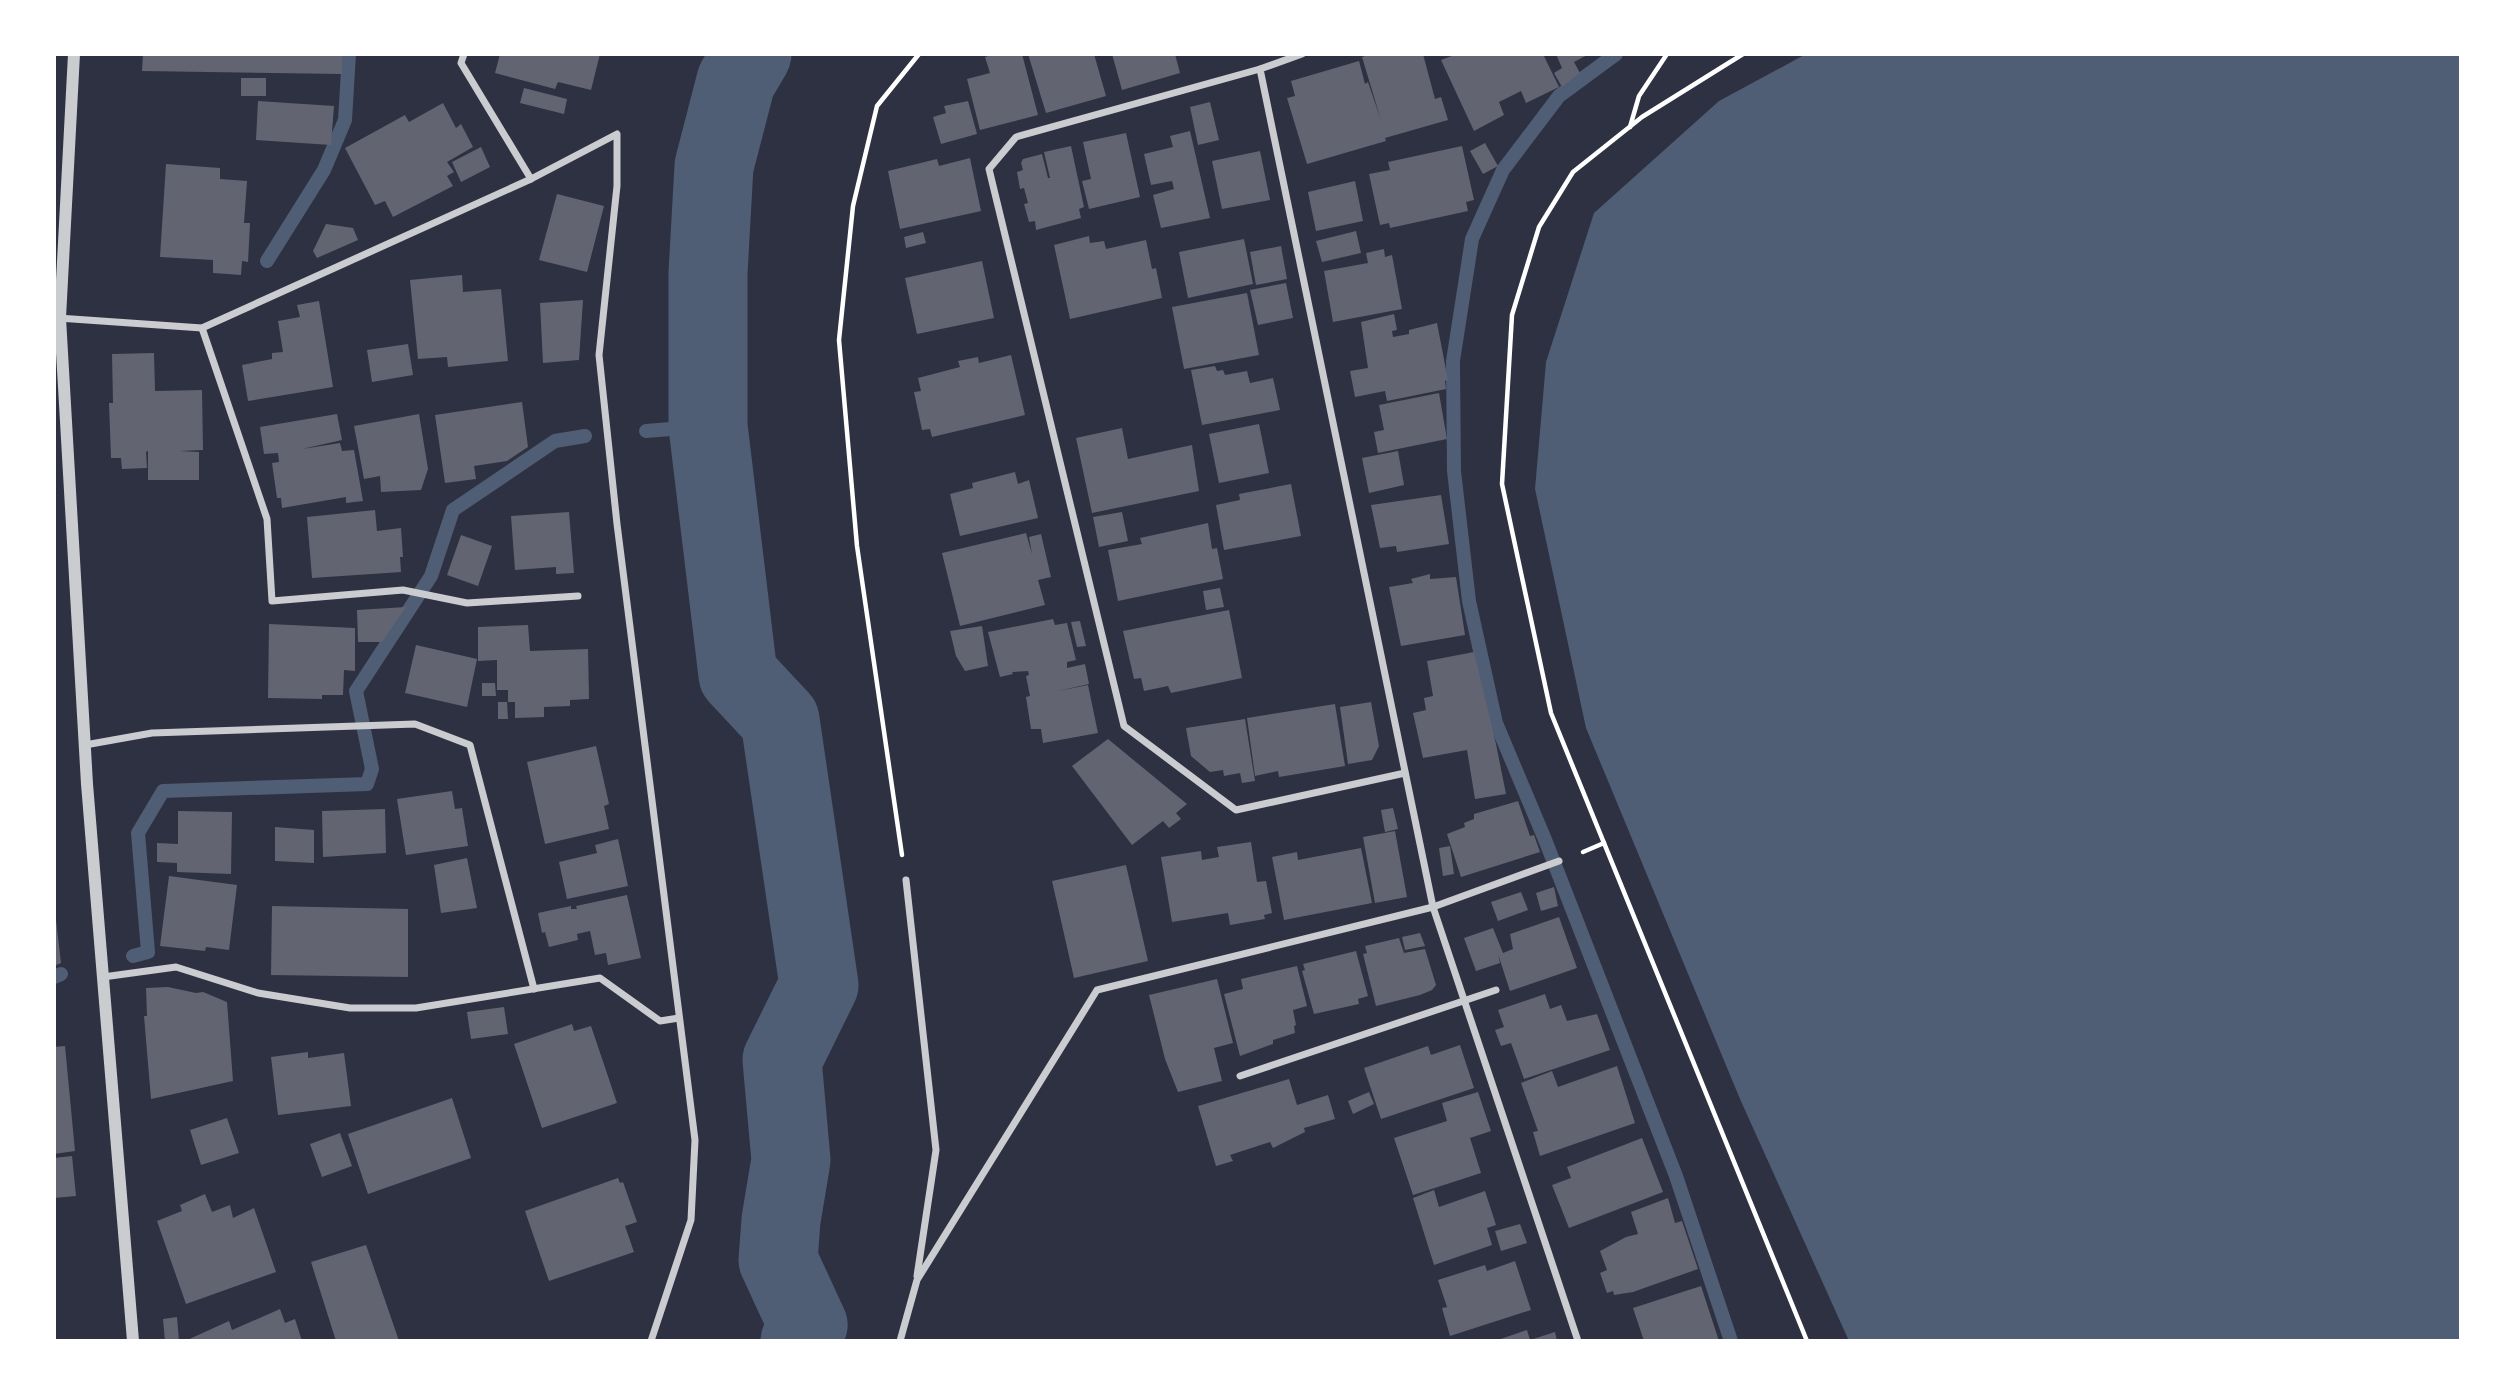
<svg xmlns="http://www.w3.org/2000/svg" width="2515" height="1395" font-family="Roboto,sans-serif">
<rect width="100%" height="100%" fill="#2d3142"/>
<!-- water -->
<polygon fill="#4f5d75" points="1806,54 2461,54 2461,1341 1849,1341 1740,1099 1586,728 1535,489 1546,362 1594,213 1719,101"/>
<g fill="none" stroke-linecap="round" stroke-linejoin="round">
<!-- stream -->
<g stroke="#4f5d75" stroke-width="14">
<polyline points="1616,54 1559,96 1503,170 1472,239 1453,361 1454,471 1469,601 1496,723 1546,842 1676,1176 1731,1341"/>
<polyline points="267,261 324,170 345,120 349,54"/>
<polyline points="646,431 708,426"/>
<polyline points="133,956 148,952 138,833 163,791 367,784 372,769 356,691 431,576 453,510 555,441 585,436"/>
<polyline points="54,977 61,974"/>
</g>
<!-- river -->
<polyline stroke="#4f5d75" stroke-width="79" points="752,54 736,81 714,166 708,273 708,426 738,675 780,720 819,985 782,1060 791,1160 781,1220 778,1260 808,1325 800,1341"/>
</g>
<!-- building -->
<g fill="#626471">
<polygon points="143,54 342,54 342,74 142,71"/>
<polygon points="500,54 600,54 591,90 558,82 555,89 495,73"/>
<polygon points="996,54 1022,54 1038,115 980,130 967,79 990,73 985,57"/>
<polygon points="1028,54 1094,54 1106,96 1046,113"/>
<polygon points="1112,54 1175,54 1180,73 1122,90"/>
<polygon points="1371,54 1423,54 1435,99 1441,97 1448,120 1385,138 1386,141 1307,164 1287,98 1295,96 1291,81 1359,61 1365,84 1368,82 1381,120 1362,57"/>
<polygon points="1457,54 1543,54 1559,87 1526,103 1521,91 1499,102 1504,115 1474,131 1441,60"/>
<polygon points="1556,54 1589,54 1574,62 1580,73 1562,87 1554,73 1562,68"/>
<rect x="241" y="78" width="25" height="18"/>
<polygon points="524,88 567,99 564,114 520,103"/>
<polygon points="258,101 334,106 331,145 256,140"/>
<polygon points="968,101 977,134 941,144 933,117 946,113 944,106"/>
<polygon points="1210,102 1219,140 1198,145 1190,107"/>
<polygon points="443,103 456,128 461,124 473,147 447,162 454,172 447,176 453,186 393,217 385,201 375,205 345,148 405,115 409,122"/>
<polygon points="1190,131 1210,218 1161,228 1153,195 1174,189 1172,181 1151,185 1144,154 1173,147 1170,136"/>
<polygon points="1126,133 1140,197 1089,209 1082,181 1091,179 1083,142"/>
<polygon points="1485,143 1498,166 1483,174 1470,151"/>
<polygon points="1071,146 1084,207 1079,209 1081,218 1036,230 1035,221 1029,222 1024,204 1028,203 1024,188 1020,189 1017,172 1023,170 1021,163 1023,159 1042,154 1048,178 1050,178 1044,152"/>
<polygon points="1462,146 1474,200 1466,202 1468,211 1390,228 1389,223 1380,225 1369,174 1390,170 1388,162"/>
<polygon points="481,147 490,167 461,182 452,162"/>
<polygon points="1260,151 1270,200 1222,209 1212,161"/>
<polygon points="970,158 981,211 900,229 888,171 937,159 939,166"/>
<polygon points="166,164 220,168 220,179 247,181 244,223 250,223 248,262 242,261 241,275 213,273 213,260 160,257"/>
<polygon points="1355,181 1363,221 1316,231 1308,192"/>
<polygon points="557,194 604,206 587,272 539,260"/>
<polygon points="326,224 353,228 358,240 317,258 313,251"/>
<polygon points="1356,231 1361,253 1322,262 1316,241"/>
<polygon points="923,232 926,243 906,248 904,237"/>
<polygon points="1089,236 1090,243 1104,241 1106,249 1146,240 1152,269 1156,268 1162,298 1070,319 1054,245"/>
<polygon points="1244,239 1253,284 1188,298 1179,252"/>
<polygon points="1281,246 1287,279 1256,285 1250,252"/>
<polygon points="1384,249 1385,257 1392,255 1402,309 1333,322 1324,271 1368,263 1366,253"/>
<polygon points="982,261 994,318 917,334 905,278"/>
<polygon points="462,275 463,292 501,289 508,361 448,367 447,357 418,359 410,280"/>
<polygon points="1286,283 1293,318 1258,325 1250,290"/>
<polygon points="1247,293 1259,355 1184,369 1172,307"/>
<polygon points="583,300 579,360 543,363 540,303"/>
<polygon points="319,301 333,387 248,401 242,365 272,359 272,353 283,352 278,321 300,317 297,305"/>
<polygon points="1394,314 1397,330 1392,331 1393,337 1409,334 1409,330 1437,323 1448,380 1445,381 1446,389 1387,401 1385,391 1355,397 1350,371 1368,368 1361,322"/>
<polygon points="408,344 413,375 372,382 367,350"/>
<polygon points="154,353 155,391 202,390 203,450 179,451 199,452 199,480 148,480 148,451 146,452 147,468 122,469 121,458 111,458 109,403 113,403 112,354"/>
<polygon points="1011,355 1025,415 932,437 930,429 922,430 914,392 921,391 918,378 960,367 958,361 978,357 979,363"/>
<polygon points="1215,366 1217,371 1223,370 1225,375 1247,371 1250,383 1273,378 1280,410 1202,425 1191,370"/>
<polygon points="1439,393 1447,439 1378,453 1374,432 1384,430 1379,405"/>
<polygon points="522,402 528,447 507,461 474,466 476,479 445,483 435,415"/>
<polygon points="337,414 342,440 302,449 340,443 342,451 354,450 363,501 346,503 346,497 282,508 281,498 277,498 272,463 279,462 278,453 264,454 260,427"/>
<polygon points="419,414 428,469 421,490 381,492 380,476 364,479 354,426"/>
<polygon points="1259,424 1269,473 1219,483 1209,434"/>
<polygon points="1122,428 1128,459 1192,445 1199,491 1092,513 1076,438"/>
<polygon points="1398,451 1404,485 1369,493 1362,458"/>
<polygon points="1015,472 1018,484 1029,480 1038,518 960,536 950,494 973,488 972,483"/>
<polygon points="1291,484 1301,536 1224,550 1216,505 1240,500 1239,494"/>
<polygon points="1441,495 1449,544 1397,552 1396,546 1380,548 1371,505"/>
<polygon points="375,510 377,531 401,528 403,557 400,557 401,572 312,578 307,517"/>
<polygon points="569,512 574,573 556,574 556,567 515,570 511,516"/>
<polygon points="1122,512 1128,541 1099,547 1093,517"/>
<polygon points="1208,523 1212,549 1217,548 1223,579 1118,601 1108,550 1142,544 1140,538"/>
<polygon points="1026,533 1032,554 1029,537 1041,534 1051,577 1038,580 1045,605 960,626 942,553"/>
<polygon points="461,535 492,546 478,586 447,575"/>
<polygon points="1430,574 1430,579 1456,577 1465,635 1401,646 1389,587 1413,583 1411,579"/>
<polygon points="1220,588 1224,607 1206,610 1203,591"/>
<polygon points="406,607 382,642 358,642 357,610"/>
<polygon points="1229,610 1242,678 1171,693 1168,686 1144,691 1141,678 1134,679 1123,631"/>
<polygon points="1053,619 1055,625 1067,623 1076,660 1067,662 1067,668 1085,664 1089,684 1058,691 1088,685 1098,733 1043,743 1041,729 1031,729 1026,697 1030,696 1026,676 1029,675 1028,671 1012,672 1013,674 1000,677 988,632"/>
<polygon points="1080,621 1086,646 1077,647 1071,622"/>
<polygon points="269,624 355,628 355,671 344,670 343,695 322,695 322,699 268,698"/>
<polygon points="528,625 530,651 588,649 589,699 570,700 570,706 544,707 544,717 515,718 515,702 508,702 508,690 497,690 497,660 478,661 478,627"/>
<polygon points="982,626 988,666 965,671 956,656 950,631"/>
<polygon points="416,645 477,659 467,707 405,693"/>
<polygon points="1474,652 1496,744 1506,794 1475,799 1467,750 1423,758 1413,713 1426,710 1424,698 1433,696 1427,661"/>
<polygon points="482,683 495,683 496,696 482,696"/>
<polygon points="498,702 507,702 508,719 498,719"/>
<polygon points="1371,702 1379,746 1372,760 1348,764 1340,707"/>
<polygon points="1335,704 1345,766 1279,777 1278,771 1255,776 1247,718"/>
<polygon points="1245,719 1255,781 1242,783 1240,773 1224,776 1223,770 1210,772 1191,756 1186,728"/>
<polygon points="1108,739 1187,804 1176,813 1181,819 1169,828 1163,821 1132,845 1072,766"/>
<polygon points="596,746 609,804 604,806 609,829 545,844 527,762"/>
<polygon points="452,791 455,809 462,808 468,846 406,855 397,799"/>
<polygon points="1518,801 1530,836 1534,835 1540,852 1461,877 1447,834 1465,827 1464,823 1474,819 1474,814"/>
<polygon points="1393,808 1398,829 1385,832 1381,810"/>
<polygon points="385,809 386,853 323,857 322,811"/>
<polygon points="178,811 232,812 231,874 177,872 177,863 157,862 157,843 178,844"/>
<polygon points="275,827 314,830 314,863 275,861"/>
<polygon points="1395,831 1407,897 1375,903 1363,837"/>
<polygon points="618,839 628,886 567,899 559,862 597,853 595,845"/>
<polygon points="1251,842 1257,882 1266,881 1272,913 1264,915 1265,919 1230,925 1228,913 1172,922 1161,857 1201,851 1202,860 1219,857 1217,847"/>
<polygon points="1450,846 1454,874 1443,876 1439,848"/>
<polygon points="1361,848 1372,903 1284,920 1272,857 1297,852 1298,860"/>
<polygon points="467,858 477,908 441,913 434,865"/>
<polygon points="1126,865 1148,961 1074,978 1052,881"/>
<polygon points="169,876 237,885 229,950 206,947 205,951 160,946"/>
<polygon points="1554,887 1558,906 1541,911 1536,893"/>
<polygon points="1521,892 1528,910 1498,921 1491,902"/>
<polygon points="627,895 641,958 608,965 606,953 595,955 590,931 577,934 578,940 549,947 545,932 542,933 538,913 571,906 571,909 577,909 576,906"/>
<polygon points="272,906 408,909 408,977 271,975"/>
<polygon points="1559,917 1577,968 1510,991 1498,954 1500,963 1476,971 1464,938 1493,928 1503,953 1513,949 1510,934"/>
<polygon points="54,920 56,920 61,963 54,966"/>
<polygon points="1420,933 1425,946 1405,950 1402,937"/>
<polygon points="1399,938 1404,953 1425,949 1436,985 1432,990 1420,995 1376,1006 1363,954 1367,953 1365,946"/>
<polygon points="1356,951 1368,996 1358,999 1359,1004 1314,1014 1302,971 1305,970 1303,964"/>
<polygon points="1297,966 1307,1006 1293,1010 1296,1025 1294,1026 1295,1033 1273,1040 1273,1044 1240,1056 1224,994 1243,989 1241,979"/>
<polygon points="1217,979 1233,1043 1214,1048 1222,1081 1178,1092 1165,1059 1149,995"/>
<polygon points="168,987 196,993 203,992 227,1002 233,1081 151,1099 144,1016 147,1016 146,988"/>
<polygon points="1545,994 1550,1009 1561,1005 1567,1021 1597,1014 1610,1050 1524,1079 1511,1043 1501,1046 1495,1030 1504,1027 1498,1010"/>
<polygon points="504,1007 508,1034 471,1039 467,1012"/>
<polygon points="572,1024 574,1031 591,1026 617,1103 542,1128 514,1044"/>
<polygon points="1460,1045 1474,1088 1381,1119 1364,1068 1428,1046 1431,1055"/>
<polygon points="65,1046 75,1151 54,1154 54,1047"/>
<polygon points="308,1052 308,1058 344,1053 351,1106 278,1115 271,1057"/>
<polygon points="1617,1066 1635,1123 1540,1156 1533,1132 1538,1131 1521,1083 1552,1071 1558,1087"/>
<polygon points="1289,1079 1297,1105 1328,1095 1335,1119 1304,1128 1305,1132 1273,1148 1270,1142 1230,1155 1233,1161 1216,1166 1198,1106"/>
<polygon points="1369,1092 1374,1104 1353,1114 1348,1101"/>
<polygon points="1478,1092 1491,1131 1470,1138 1481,1173 1413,1195 1394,1138 1447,1121 1442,1103"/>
<polygon points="452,1098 471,1158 368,1194 348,1134"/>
<polygon points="227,1118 239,1153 201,1165 190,1130"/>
<polygon points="340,1133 352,1166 322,1177 310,1144"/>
<polygon points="1642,1138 1663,1192 1569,1228 1552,1185 1571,1178 1567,1167"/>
<polygon points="72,1156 76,1196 54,1198 54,1158"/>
<polygon points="618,1178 620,1183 623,1182 637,1222 625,1226 634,1252 549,1281 525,1211"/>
<polygon points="1434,1190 1439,1207 1485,1191 1496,1225 1487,1228 1492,1245 1434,1265 1413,1198"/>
<polygon points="205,1194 212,1212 230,1205 233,1218 254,1208 276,1272 186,1304 157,1221 182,1211 180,1205"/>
<polygon points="1668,1198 1675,1223 1682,1221 1698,1269 1633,1292 1614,1295 1613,1291 1607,1293 1600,1273 1607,1270 1600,1251 1626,1237 1638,1234 1631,1212"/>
<polygon points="1520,1224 1527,1243 1501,1251 1495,1231"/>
<polygon points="366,1245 399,1341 336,1341 311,1262"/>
<polygon points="1515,1261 1531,1310 1450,1336 1442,1308 1447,1307 1438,1280 1485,1265 1487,1271"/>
<polygon points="1701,1286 1719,1341 1644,1341 1633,1308"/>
<polygon points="280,1309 285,1323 295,1319 302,1341 185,1341 229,1321 232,1330"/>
<polygon points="177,1317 179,1341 165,1341 163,1319"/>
<polygon points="1527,1330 1530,1340 1555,1332 1557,1341 1495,1341"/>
</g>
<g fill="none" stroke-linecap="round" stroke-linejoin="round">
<!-- path -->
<g stroke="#fff" stroke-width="4.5">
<polyline points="1743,54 1642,117 1573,172 1539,227 1512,315 1502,484 1551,713 1807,1341"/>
<polyline points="1630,127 1639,96 1667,54"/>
<polyline points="1583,852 1604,843"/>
<polyline points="902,855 857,546 839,340 853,206 877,106 919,54"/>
</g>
<!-- minor -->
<g stroke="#caccd0" stroke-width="7">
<polyline points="464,54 461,63 531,179"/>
<polyline points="1302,54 1260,69 1433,907 1578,1341"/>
<polyline points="1260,69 1016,137 989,169 1124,726 1236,810 1405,773"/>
<polyline points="58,318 202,328 531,179 617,134 617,186 599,355 617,524 695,1140 691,1220 651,1341"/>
<polyline points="202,328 267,519 272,601 403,590 467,603 578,596"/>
<polyline points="85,745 152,733 415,724 470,745 534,989"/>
<polyline points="906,880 936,1150 917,1276"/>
<polyline points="103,977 176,967 258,993 350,1008 416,1008 600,978 660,1021 679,1018"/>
<polyline points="1240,1076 1496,990"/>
<polyline points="900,1341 917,1280 1097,990 1433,907 1559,861"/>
</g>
<!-- tertiary -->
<polyline stroke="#caccd0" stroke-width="12" points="74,54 60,318 87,784 133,1341"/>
</g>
<!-- border -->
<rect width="2515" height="1395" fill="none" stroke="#ffffff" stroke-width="112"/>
</svg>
